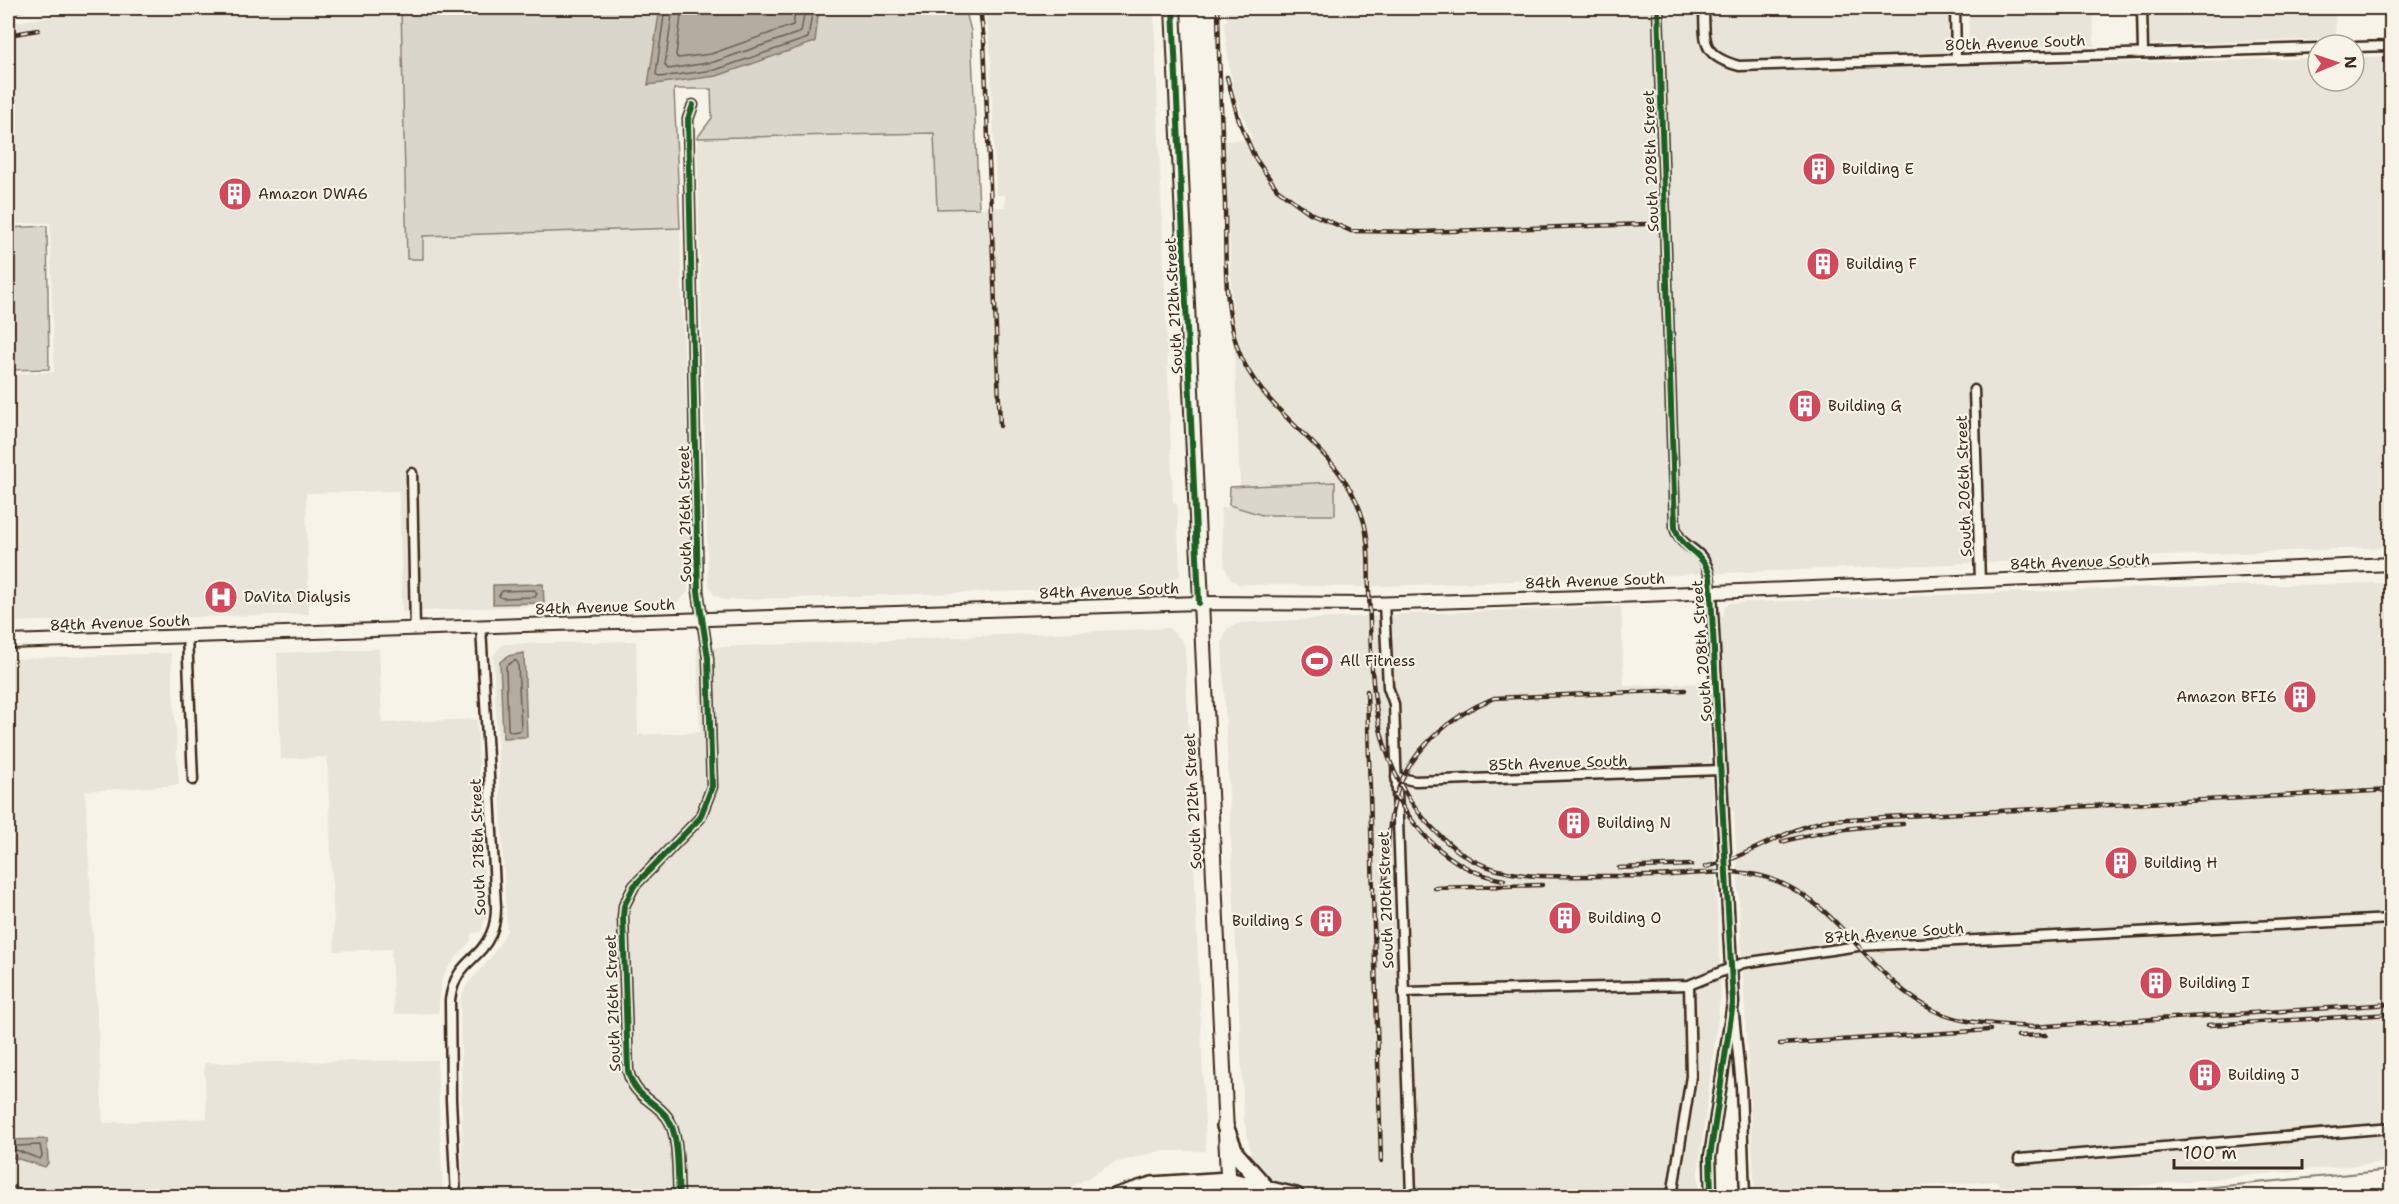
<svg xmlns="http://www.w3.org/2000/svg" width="2399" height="1204" font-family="'Shantell Sans',sans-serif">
<rect width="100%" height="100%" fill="#f7f3e8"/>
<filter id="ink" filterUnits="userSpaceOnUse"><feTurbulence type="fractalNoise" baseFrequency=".0167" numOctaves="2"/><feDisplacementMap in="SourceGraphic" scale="12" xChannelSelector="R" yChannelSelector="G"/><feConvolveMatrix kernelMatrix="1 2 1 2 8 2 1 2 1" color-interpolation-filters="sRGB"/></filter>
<g filter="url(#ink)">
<!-- built -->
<g fill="#e9e4d9">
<polygon points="112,8 401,8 407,259 422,236 680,228 690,518 688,592 678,602 479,608 402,612 399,491 306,493 309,614 8,622 8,374 54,372 50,223 8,224 8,23"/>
<polygon points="985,8 1154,8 1173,503 1177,504 1180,575 1164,587 724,600 713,594 708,583 697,138 935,133 937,209 1005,207 1005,195 996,195 990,47"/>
<polygon points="1226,8 1951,8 1953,66 2318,58 2318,81 2354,81 2354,57 2391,56 2391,547 1358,587 1239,584 1231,580 1225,567 1220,508 1241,506 1225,141 1252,139 1235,95 1229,66 1224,22 1227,20"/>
<polygon points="1968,8 2093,8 2094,46 1969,49"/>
<polygon points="2135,8 2335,8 2336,39 2136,45"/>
<polygon points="2391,583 2391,1162 2031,1196 1999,1196 1998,1181 1899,1188 1899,1196 1755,1196 1734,811 1727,810 1720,616 1723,616 1725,607 1729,603 2155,587"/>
<polygon points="1621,606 1624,686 1707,683 1721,993 1698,1173 1699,1196 1328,1196 1302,1187 1267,1180 1254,1169 1244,1119 1222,643 1227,629 1239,623 1408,614"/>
<polygon points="1169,628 1182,640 1185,646 1206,1151 1160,1151 1114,1163 1055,1196 463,1196 460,1000 466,986 492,956 507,931 493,657 498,649 504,644 636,641 638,735 700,732 697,648"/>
<polygon points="379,649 382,723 477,719 486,918 481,932 471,933 471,940 447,969 442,980 438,1013 394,1014 391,949 335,951 327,757 281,759 277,653"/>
<polygon points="171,653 179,785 85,791 103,1123 207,1118 204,1063 437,1060 443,1196 51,1196 8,1185 8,659"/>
</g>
<!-- green -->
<g fill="#dbd6cb" stroke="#8b8074" stroke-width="1.5">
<polygon points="401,8 965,8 971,31 979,208 937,209 934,133 697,138 712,118 711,89 674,89 680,228 423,236 423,259 407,259"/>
<polygon points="47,226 49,369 8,370 8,228"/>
<polygon points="1335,482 1335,515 1262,515 1229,505 1230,487"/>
</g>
<!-- water -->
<g fill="#b4aca0" stroke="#84786c" stroke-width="1.5">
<polygon points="660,8 819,8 815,42 717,76 648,85"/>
<polygon points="543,584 544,603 493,604 493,585"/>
<polygon points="524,653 527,737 503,738 500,662 508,656"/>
<polygon points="47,1139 48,1163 45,1167 8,1156 8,1140"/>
</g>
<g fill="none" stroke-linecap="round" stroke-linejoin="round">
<!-- shore -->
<g stroke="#6b5e52" stroke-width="1.5">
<polyline points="665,8 656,74 659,77 715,70 808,38 813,8"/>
<polyline points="673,8 665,65 668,69 714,62 801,32 805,8"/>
<polyline points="682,8 676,55 678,58 711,54 793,25 796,8"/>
<polygon points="535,590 537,594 535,597 502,598 499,596 502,591"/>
<polygon points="515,660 518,663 521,729 518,731 511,732 508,729 506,666"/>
<polygon points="40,1145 42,1156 40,1159 13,1149 15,1146"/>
</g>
<!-- stream -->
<g stroke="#84786c" stroke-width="2">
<polyline points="8,1186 45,1196"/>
<polyline points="2119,1196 2392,1170"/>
</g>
<!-- minor casing -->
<g stroke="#3b2a1e" stroke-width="13">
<g id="minor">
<path d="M1658 8 1675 527C1679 545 1693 546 1703 559 1710 569 1710 581 1711 593"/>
<path d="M1704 8C1705 42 1701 56 1739 66L2318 48"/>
<polyline points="1955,8 1956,58"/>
<polyline points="2142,8 2143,52"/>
<polyline points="2354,47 2392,46"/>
<polyline points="1974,390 1980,581"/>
<polyline points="412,473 415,629"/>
<polyline points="1384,603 1388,687 1394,704 1411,1196"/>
<polyline points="187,636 193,780"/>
<polyline points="1396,777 1415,781 1721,770"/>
<polyline points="1404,992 1689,985 1743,963 1858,946 2392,919"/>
<polyline points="1734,1015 1741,1086 1745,1196"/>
<polyline points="2019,1159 2392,1128"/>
<path d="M456 1196 451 1100 450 1000C456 960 478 963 491 934 495 925 496 916 496 907L481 626"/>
<path d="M679 1196C677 1174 680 1135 667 1117 652 1098 635 1098 628 1071L623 917 624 906 634 886 700 818 712 787 708 658 698 591 688 119 693 105"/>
<polyline points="1672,1196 1691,1076 1689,985"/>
</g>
</g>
<!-- tertiary casing -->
<g stroke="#3b2a1e" stroke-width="15">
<polyline id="tertiary" points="1711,1196 1710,1157 1733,1003 1711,593"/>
</g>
<!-- secondary casing -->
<g stroke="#3b2a1e" stroke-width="16">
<polyline id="secondary" points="8,642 1199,603 1370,604 1643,595 2392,564"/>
</g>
<!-- primary casing -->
<g stroke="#3b2a1e" stroke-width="18">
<polyline id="primary" points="1173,8 1229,1196"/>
</g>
<!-- motorway casing -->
<g stroke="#3b2a1e" stroke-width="20">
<g id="motorway">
<polyline points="1225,1126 1236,1154 1267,1189"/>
<polyline points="1117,1196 1152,1185 1228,1180 1296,1196"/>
</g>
</g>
<!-- minor -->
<use href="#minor" stroke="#f7f3e8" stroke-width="8"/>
<!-- tertiary -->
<use href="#tertiary" stroke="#f7f3e8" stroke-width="10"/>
<!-- secondary -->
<use href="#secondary" stroke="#f7f3e8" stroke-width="12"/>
<!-- primary -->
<use href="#primary" stroke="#f7f3e8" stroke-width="14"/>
<!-- motorway -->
<use href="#motorway" stroke="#f7f3e8" stroke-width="15"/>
<!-- rail casing -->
<g stroke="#3b2a1e" stroke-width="4.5">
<g id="rail">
<polyline points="980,8 984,41 1000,426"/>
<path d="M1218 8C1219 72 1222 137 1225 202 1226 249 1222 321 1244 363 1276 425 1344 450 1364 522 1370 544 1368 569 1369 591 1372 671 1368 748 1420 814 1435 832 1451 848 1472 860 1511 880 1551 876 1594 876 1619 876 1646 877 1671 875 1708 873 1744 867 1779 882 1843 909 1871 979 1933 1010 1962 1025 1999 1024 2032 1027L2392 1004"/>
<polyline points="8,11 30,8"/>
<polyline points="8,35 38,30"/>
<polyline points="1227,77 1239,121 1255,158 1277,189 1310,213 1351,231 1422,232 1646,224"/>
<polyline points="1367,691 1381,1161"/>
<path d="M1395 794C1418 836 1455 872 1504 880"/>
<path d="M1782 842C1822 830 1862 826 1903 824"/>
<path d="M1705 867C1750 857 1783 829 1829 820L2392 790"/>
<polyline points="1619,868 1691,865"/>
<polyline points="1434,888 1542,885"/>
<path d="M1384 892C1387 860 1387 827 1396 796 1409 750 1452 715 1494 698L1685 690"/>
<polyline points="2208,1025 2392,1014"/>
<polyline points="2018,1036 2046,1035"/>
<polyline points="1780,1044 1990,1030"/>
</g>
</g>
<!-- rail -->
<use href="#rail" stroke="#f7f3e8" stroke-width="2" stroke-dasharray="7" stroke-linecap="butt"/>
<!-- cycleway casing -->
<g stroke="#f7f3e8" stroke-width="10">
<g id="cycleway">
<polyline points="1173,8 1199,603"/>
<path d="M1658 8 1675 527C1680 550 1702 549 1710 576L1733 1003 1710 1157 1711 1196"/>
<path d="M679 1196C677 1174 680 1135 667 1117 652 1098 635 1098 628 1071L623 917 624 906 634 886 700 818 712 787 708 658 698 591 688 119 693 105"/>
</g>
</g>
<!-- cycleway -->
<use href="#cycleway" stroke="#1b5e20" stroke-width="6"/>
</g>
</g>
<!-- icons -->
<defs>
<g id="building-disc" transform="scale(1.725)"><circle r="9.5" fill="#d1495b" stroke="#f7f3e8"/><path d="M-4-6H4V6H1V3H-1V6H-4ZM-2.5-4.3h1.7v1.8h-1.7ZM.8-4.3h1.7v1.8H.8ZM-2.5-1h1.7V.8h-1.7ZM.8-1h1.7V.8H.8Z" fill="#fff"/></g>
<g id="hospital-disc" transform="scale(1.725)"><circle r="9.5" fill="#d1495b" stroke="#f7f3e8"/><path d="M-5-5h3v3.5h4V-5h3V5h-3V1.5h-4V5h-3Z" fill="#fff"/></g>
<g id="stadium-disc" transform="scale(1.725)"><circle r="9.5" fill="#d1495b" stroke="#f7f3e8"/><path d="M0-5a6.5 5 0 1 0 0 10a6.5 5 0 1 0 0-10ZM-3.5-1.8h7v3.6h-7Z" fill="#fff"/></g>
</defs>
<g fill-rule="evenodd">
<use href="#building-disc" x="1819" y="169"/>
<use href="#building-disc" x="235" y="194"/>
<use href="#building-disc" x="1823" y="264"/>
<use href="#building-disc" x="1805" y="406"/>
<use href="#hospital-disc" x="221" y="597"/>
<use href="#stadium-disc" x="1317" y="661"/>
<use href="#building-disc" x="2300" y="697"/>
<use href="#building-disc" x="1574" y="823"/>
<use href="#building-disc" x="2121" y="863"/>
<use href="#building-disc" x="1565" y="918"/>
<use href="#building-disc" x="1326" y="921"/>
<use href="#building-disc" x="2156" y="983"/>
<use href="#building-disc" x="2205" y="1075"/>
</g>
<g text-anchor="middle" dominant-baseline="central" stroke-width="4.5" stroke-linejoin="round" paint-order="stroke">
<!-- street labels -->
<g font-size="15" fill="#3b2a1e" stroke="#f7f3e8">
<text transform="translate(2015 43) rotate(-2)">80th Avenue South</text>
<text transform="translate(1651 161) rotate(-92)">South 208th Street</text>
<text transform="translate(1174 306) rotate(-93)">South 212th Street</text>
<text transform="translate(1964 486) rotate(-92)">South 206th Street</text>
<text transform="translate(685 514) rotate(-91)">South 216th Street</text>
<text transform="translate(2080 562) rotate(-2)">84th Avenue South</text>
<text transform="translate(1595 581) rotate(-2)">84th Avenue South</text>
<text transform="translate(1109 591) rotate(-2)">84th Avenue South</text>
<text transform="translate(605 607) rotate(-2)">84th Avenue South</text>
<text transform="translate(120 623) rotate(-2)">84th Avenue South</text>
<text transform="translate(1702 651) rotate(-94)">South 208th Street</text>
<text transform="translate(1558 763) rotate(-2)">85th Avenue South</text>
<text transform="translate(1193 801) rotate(-93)">South 212th Street</text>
<text transform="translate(478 847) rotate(-92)">South 218th Street</text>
<text transform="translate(1386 900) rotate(-92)">South 210th Street</text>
<text transform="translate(1894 933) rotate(-4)">87th Avenue South</text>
<text transform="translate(613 1003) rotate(-92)">South 216th Street</text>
</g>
<!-- poi labels -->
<g font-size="15" fill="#3b2a1e" stroke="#f7f3e8" text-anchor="start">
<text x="1842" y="169">Building E</text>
<text x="258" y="194">Amazon DWA6</text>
<text x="1846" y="264">Building F</text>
<text x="1828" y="406">Building G</text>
<text x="244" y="597">DaVita Dialysis</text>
<text x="1340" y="661">All Fitness</text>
<text x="2277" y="697" text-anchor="end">Amazon BFI6</text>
<text x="1597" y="823">Building N</text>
<text x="2144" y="863">Building H</text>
<text x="1588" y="918">Building O</text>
<text x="1303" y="921" text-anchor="end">Building S</text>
<text x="2179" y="983">Building I</text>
<text x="2228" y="1075">Building J</text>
</g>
</g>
<!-- margin -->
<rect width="2399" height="1204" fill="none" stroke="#f7f3e8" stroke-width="30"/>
<rect x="15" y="15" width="2369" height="1174" fill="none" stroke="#3b2a1e" stroke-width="2" filter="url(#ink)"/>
<!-- north arrow -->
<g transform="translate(2336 63) rotate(88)"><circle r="28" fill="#f7f3e8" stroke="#aca397" stroke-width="1.5"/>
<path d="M0-4.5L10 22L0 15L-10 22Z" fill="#d1495b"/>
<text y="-9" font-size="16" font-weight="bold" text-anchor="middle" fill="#3b2a1e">N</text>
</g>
<!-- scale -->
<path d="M2174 1159v9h128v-9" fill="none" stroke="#3b2a1e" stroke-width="3"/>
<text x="2183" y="1159" font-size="18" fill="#3b2a1e" stroke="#f7f3e8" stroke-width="4.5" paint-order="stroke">100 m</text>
</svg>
